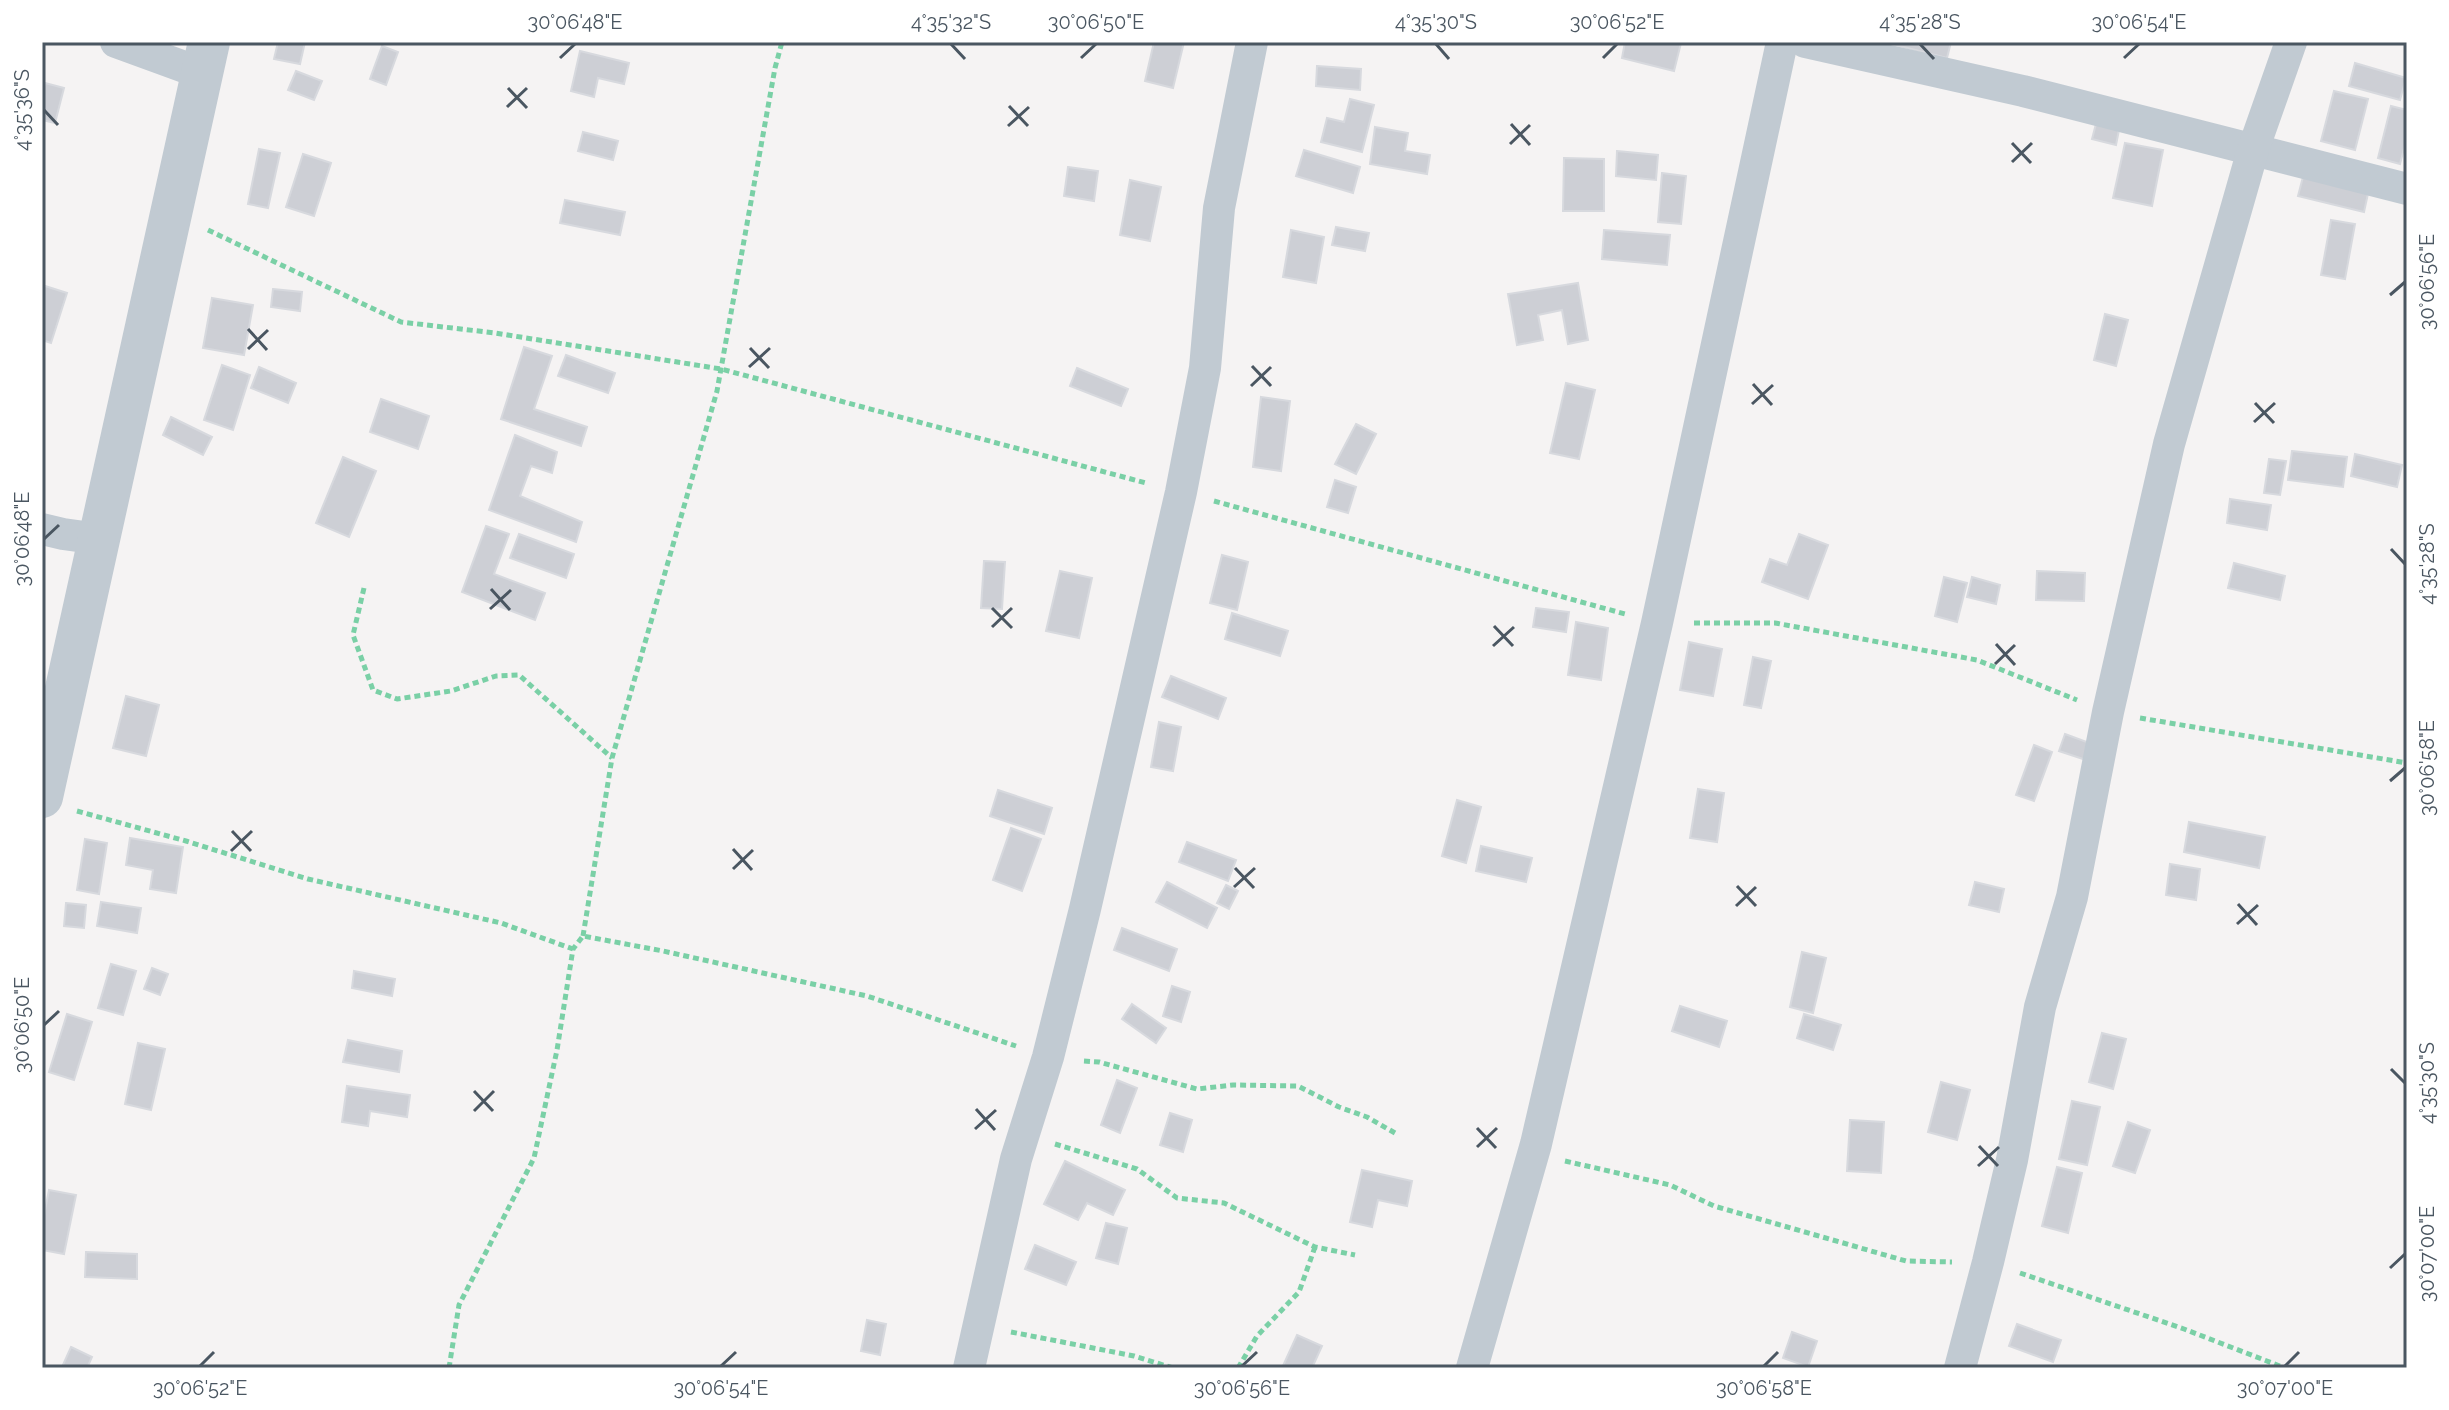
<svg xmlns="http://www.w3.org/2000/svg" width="2449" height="1410" font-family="Raleway,sans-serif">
<rect width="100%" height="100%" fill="#f5f3f3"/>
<!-- building -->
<g fill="#cdcfd5" stroke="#d7d9de" stroke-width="2">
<polygon points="278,42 305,42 300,64 274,59"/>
<polygon points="1154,42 1184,42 1173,88 1145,81"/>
<polygon points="1625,42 1681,43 1674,71 1622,58"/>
<polygon points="1884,42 1951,42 1947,58"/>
<polygon points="382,46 398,52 386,85 370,79"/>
<polygon points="580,51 629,63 624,84 598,78 594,97 571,91"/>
<polygon points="2355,63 2406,78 2400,100 2349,86"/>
<polygon points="1317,66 1361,69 1360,90 1316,86"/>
<polygon points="296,71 322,81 314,100 288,90"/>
<polygon points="45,83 64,88 55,123 42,120 42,93"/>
<polygon points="2334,91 2368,99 2355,150 2321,141"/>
<polygon points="1350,99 1374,105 1362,152 1321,142 1327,118 1344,122"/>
<polygon points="2391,106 2407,110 2407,137 2400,164 2378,158"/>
<polygon points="2097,120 2120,125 2116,145 2092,139"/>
<polygon points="1375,127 1408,133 1405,151 1430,155 1427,174 1370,164"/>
<polygon points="583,132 618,141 613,160 578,151"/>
<polygon points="2125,143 2163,150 2152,206 2113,198"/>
<polygon points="259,149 280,153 268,208 248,204"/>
<polygon points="1304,150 1360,167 1353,193 1296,176"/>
<polygon points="1617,151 1658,155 1656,180 1616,176"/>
<polygon points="303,154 331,163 314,216 286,207"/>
<polygon points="1564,158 1604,159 1604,211 1563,211"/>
<polygon points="1068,167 1098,171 1094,201 1064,196"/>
<polygon points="1662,173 1686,176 1681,224 1658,222"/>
<polygon points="2304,173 2369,189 2364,212 2298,196"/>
<polygon points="1130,180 1161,187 1150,241 1120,235"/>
<polygon points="565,200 625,212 620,235 560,223"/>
<polygon points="2331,220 2355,224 2345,279 2321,275"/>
<polygon points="1336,227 1369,233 1365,251 1332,245"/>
<polygon points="1291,230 1324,237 1316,283 1283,277"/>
<polygon points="1604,230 1670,235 1667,265 1602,259"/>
<polygon points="1578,283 1588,340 1568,344 1562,310 1538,315 1543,340 1517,345 1508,294"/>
<polygon points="42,285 67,293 51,343 42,340"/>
<polygon points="273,289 302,292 300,311 271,307"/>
<polygon points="212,298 253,305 244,355 203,348"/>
<polygon points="2105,314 2128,320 2116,366 2094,360"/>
<polygon points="524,347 552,356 534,409 587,427 581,446 501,419"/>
<polygon points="566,355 615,373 608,393 558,376"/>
<polygon points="222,365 250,375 233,430 204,420"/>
<polygon points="259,367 296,383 288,403 251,388"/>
<polygon points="1077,368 1128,389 1121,406 1070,386"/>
<polygon points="1566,383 1595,390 1579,459 1550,453"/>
<polygon points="1261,397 1290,401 1281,471 1253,467"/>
<polygon points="381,399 429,416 418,449 370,432"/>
<polygon points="171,417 212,437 203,455 163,435"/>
<polygon points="1356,424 1376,434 1356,474 1335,464"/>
<polygon points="515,435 557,452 552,473 531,466 520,496 582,522 576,542 489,510"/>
<polygon points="2292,451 2347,457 2343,487 2288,480"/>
<polygon points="2355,454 2402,465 2397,487 2351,476"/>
<polygon points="343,457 376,471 349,537 316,523"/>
<polygon points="2269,459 2286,461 2280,495 2264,493"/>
<polygon points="1335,480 1356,487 1348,513 1327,507"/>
<polygon points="2230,499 2271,505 2267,530 2227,523"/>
<polygon points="486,526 509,534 494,574 545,593 535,620 462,592"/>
<polygon points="519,534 574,554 566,578 510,558"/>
<polygon points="1799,534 1828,545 1808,599 1762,582 1770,559 1787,565"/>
<polygon points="1222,555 1248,562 1237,610 1210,603"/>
<polygon points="984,561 1005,562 1002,609 981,608"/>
<polygon points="2234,563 2285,576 2280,600 2228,588"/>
<polygon points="1060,571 1092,578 1079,638 1046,631"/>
<polygon points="2037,571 2085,573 2084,601 2036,600"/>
<polygon points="1944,577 1967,583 1957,622 1935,616"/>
<polygon points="1972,577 2000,585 1996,604 1967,597"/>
<polygon points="1536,608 1569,612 1566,632 1533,627"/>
<polygon points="1232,613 1288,631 1280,656 1225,639"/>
<polygon points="1576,622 1608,628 1601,680 1568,675"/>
<polygon points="1689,642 1722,649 1713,696 1680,690"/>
<polygon points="1753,657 1771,661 1761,708 1744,705"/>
<polygon points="1171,676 1226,698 1218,719 1162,697"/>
<polygon points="126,696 159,705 146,756 113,748"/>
<polygon points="1159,722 1181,727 1173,771 1151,767"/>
<polygon points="2065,734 2095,745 2089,761 2059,751"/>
<polygon points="2034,745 2052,752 2034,801 2016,795"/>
<polygon points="1698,789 1724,793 1717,842 1690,838"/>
<polygon points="998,790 1052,808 1044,834 990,816"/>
<polygon points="1457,800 1481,807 1466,863 1442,856"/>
<polygon points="2189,822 2265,837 2259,868 2184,852"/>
<polygon points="1011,828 1041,839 1022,891 993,880"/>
<polygon points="130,838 183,847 176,893 150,889 153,870 126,865"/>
<polygon points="85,839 107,843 99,894 77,890"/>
<polygon points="1187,842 1236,860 1228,881 1179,862"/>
<polygon points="1481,846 1532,858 1526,882 1476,871"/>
<polygon points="2170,864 2200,869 2196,900 2166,895"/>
<polygon points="1167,882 1217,908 1207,928 1156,902"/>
<polygon points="1975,882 2004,889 1999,912 1969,905"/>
<polygon points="1226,885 1238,891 1229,909 1217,903"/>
<polygon points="101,902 141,908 137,933 97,926"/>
<polygon points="66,903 86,905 84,928 64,926"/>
<polygon points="1122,928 1177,949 1169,971 1114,950"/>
<polygon points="1802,952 1826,958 1813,1013 1790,1007"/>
<polygon points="111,964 136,971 123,1015 98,1008"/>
<polygon points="152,968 168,974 160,995 144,989"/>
<polygon points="354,971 395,979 392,996 352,988"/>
<polygon points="1172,986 1190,992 1181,1022 1163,1016"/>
<polygon points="1132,1004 1166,1028 1156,1043 1122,1019"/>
<polygon points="1680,1006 1727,1021 1719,1047 1672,1031"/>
<polygon points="67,1014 92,1022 74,1080 49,1072"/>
<polygon points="1804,1014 1841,1025 1833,1050 1797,1038"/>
<polygon points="2102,1033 2126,1039 2113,1089 2089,1082"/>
<polygon points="348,1040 402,1051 399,1072 343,1062"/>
<polygon points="138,1043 165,1049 151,1110 125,1104"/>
<polygon points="1117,1080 1137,1088 1120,1133 1101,1125"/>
<polygon points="1941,1082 1970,1090 1957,1140 1928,1132"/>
<polygon points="347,1086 410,1095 407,1117 370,1111 368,1126 342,1122"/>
<polygon points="2072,1101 2100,1107 2087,1165 2059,1159"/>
<polygon points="1170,1113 1192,1120 1183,1152 1160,1145"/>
<polygon points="1850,1120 1884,1122 1881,1173 1847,1171"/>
<polygon points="2128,1122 2150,1130 2135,1173 2113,1166"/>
<polygon points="1065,1161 1125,1190 1113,1215 1087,1203 1078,1220 1044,1204"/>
<polygon points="2057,1167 2082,1173 2068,1233 2042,1226"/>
<polygon points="1362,1170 1412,1181 1407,1206 1378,1200 1372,1227 1350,1222"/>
<polygon points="49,1190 76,1195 64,1254 42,1250 42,1225"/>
<polygon points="1106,1223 1127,1228 1118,1264 1096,1258"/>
<polygon points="1035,1245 1076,1262 1066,1285 1025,1269"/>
<polygon points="86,1252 137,1254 137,1279 85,1277"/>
<polygon points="867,1320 886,1324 880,1355 861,1351"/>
<polygon points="2017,1324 2061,1340 2053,1362 2009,1346"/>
<polygon points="1792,1332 1817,1341 1808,1367 1783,1358"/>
<polygon points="1297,1335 1322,1346 1312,1368 1282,1368"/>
<polygon points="71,1347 92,1357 87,1368 62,1367"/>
</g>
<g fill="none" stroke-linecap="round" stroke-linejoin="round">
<!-- path -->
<g stroke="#7ad0a6" stroke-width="5" stroke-dasharray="6 4" stroke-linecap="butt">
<polyline points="208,230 401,322 495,333 721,369 1146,483"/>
<polyline points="1214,501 1625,614"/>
<polyline points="364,588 353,635 373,690 397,699 451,691 496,676 519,675 612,758"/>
<polyline points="1694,623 1775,623 1977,660 2077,700"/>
<polyline points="2140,718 2407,763"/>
<polyline points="77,811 186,841 308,879 501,923 573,949"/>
<polyline points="583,936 612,758 717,391 775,68 782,42"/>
<polyline points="1084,1061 1099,1062 1197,1089 1233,1085 1298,1086 1339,1107 1367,1117 1395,1133"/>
<polyline points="1055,1144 1137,1169 1177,1198 1224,1203 1315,1247 1355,1255"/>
<polyline points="1565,1161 1670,1185 1714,1206 1906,1261 1952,1262"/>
<polyline points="2020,1273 2184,1329 2285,1368"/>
<polyline points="1011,1332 1134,1356 1173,1368"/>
<polyline points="449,1368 459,1305 534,1158 557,1050 573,949 583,936 663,951 867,996 1016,1046"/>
<polyline points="1238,1368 1257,1336 1299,1292 1315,1247"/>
</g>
<!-- minor -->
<g stroke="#c1cad2" stroke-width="32">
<polyline points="116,42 201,73"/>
<polyline points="1805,42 2023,91 2407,189"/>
<polyline points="42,529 63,534 99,539"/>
<polyline points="969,1368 1016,1159 1048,1057 1085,909 1181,492 1205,368 1219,208 1252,42"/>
<polyline points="1472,1368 1536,1144 1657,623 1782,42"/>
<polyline points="1960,1368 1988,1262 2012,1160 2040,1007 2072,897 2108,712 2169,444 2253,150 2291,42"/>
</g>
<!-- tertiary -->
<polyline stroke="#c1cad2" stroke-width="42" points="42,797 209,42"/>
</g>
<!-- ticks -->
<path fill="none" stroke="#4a5661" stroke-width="3" d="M951 44 965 59M1436 44 1449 59M1920 44 1934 59M560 58 575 44M1081 58 1096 44M1603 58 1617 44M2124 58 2139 44M508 88 527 108M1009 106 1028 126M507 107 527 88M44 110 58 125M1511 124 1530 145M1008 126 1029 107M2012 143 2031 163M1510 144 1530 125M2012 162 2032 143M2390 295 2405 282M248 329 267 350M750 348 769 368M248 349 268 330M1252 366 1271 386M749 367 770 348M1753 384 1772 405M1251 386 1271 367M2255 403 2274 423M1752 404 1773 385M2254 422 2275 403M44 539 59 525M2391 549 2405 564M491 589 510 610M992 608 1012 628M490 609 511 590M1494 626 1513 646M992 627 1012 608M1996 644 2015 665M1493 646 1514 627M1995 664 2015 645M2390 781 2405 768M232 831 251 851M733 849 752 870M231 851 252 831M1235 868 1254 888M733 869 753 850M1737 886 1756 906M1234 887 1255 868M2238 904 2257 925M1736 906 1756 887M2237 924 2258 905M44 1025 59 1011M2391 1069 2405 1083M474 1091 493 1111M976 1109 995 1130M474 1111 494 1091M1477 1128 1496 1148M975 1129 996 1110M1979 1146 1998 1166M1477 1147 1497 1128M1978 1166 1999 1147M2390 1268 2405 1254M200 1366 214 1352M721 1366 736 1352M1242 1366 1257 1352M1764 1366 1778 1352M2285 1366 2299 1352"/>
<!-- border -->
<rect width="2449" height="1410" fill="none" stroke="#ffffff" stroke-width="88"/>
<rect x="44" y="44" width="2361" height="1322" fill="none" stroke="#4a5661" stroke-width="3"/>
<g font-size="20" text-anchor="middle" fill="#4a5661">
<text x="575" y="29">30°06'48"E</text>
<text x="951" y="29">4°35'32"S</text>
<text x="1096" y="29">30°06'50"E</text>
<text x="1436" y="29">4°35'30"S</text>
<text x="1617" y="29">30°06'52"E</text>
<text x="1920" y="29">4°35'28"S</text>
<text x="2139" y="29">30°06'54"E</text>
<text transform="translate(22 110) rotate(-90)" y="7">4°35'36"S</text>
<text transform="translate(2427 282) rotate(-90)" y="7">30°06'56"E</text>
<text transform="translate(22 539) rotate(-90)" y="7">30°06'48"E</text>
<text transform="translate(2427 564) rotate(-90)" y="7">4°35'28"S</text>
<text transform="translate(2427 768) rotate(-90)" y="7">30°06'58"E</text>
<text transform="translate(22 1025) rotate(-90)" y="7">30°06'50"E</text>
<text transform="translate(2427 1083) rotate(-90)" y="7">4°35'30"S</text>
<text transform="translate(2427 1254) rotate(-90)" y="7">30°07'00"E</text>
<text x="200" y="1395">30°06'52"E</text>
<text x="721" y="1395">30°06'54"E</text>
<text x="1242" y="1395">30°06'56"E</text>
<text x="1764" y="1395">30°06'58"E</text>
<text x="2285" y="1395">30°07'00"E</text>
</g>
</svg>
